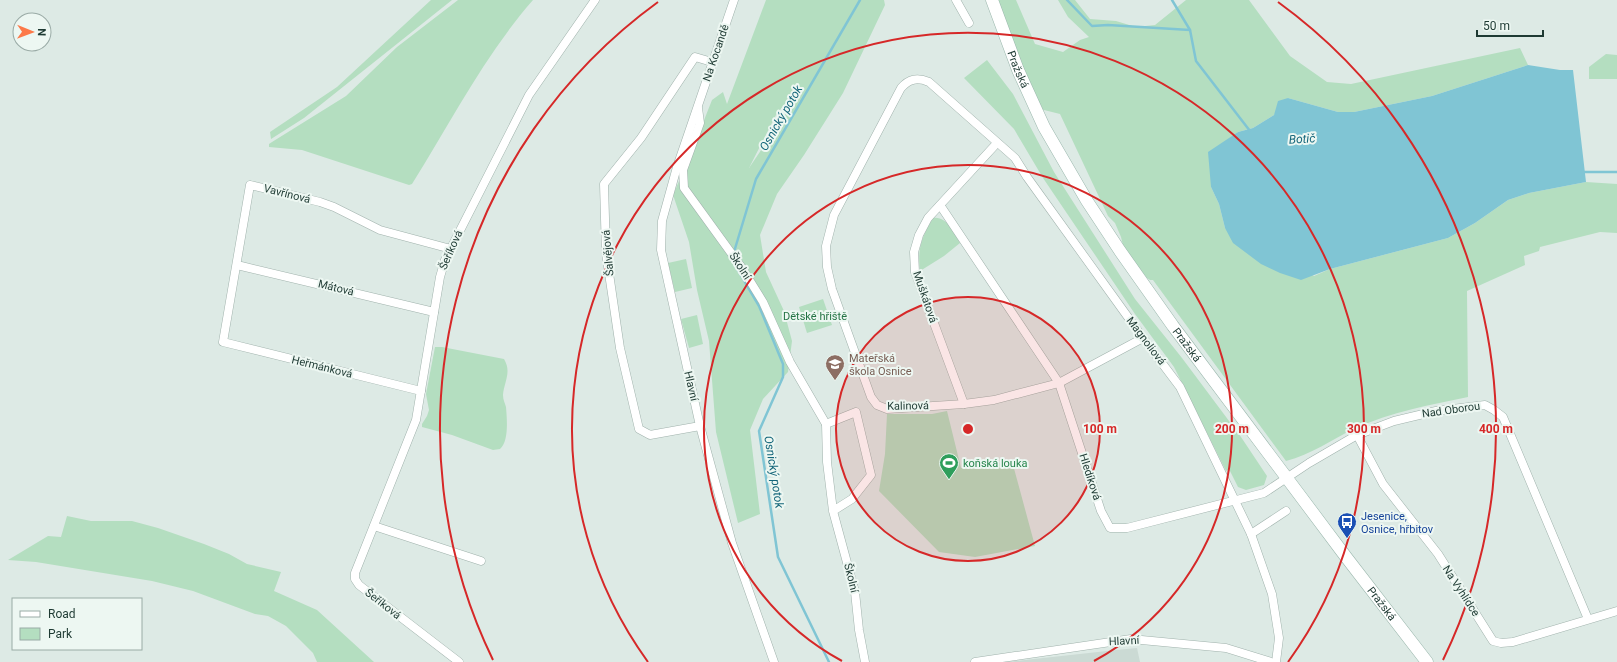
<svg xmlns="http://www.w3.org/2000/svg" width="1617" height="662" font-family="Roboto,sans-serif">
<rect width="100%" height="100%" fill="#ddeae5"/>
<!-- built -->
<polygon fill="#cbdad4" points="1137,648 1140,662 1006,662 1116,650"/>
<!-- green -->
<g fill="#b4dec0" fill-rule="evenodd">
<polygon points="431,0 452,0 304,118 271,139 270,132 337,87"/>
<path d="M458 0H533C484 56 451 122 412 184L409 185 302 150 269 147V144L272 142 346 96 397 47Z"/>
<path d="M766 0H884L885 5 843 93 804 155 777 194 760 235 766 272 784 311 792 341 788 372 763 399 750 430 760 514 738 523 716 432 709 341 697 290 689 242 673 195 689 158 712 100 723 92 727 104ZM796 98 749 168 776 115 784 105Z"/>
<path d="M997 0H1016L1035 44 1063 52 1080 40 1089 37 1068 17 1058 0H1075L1090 19 1116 21 1136 27 1155 25 1186 0H1249L1290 56 1327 82 1351 84 1520 48 1528 65 1432 96 1354 112H1338L1288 98 1274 115 1253 128 1238 132 1227 141 1211 187 1219 204 1225 228 1314 276 1330 269 1448 238 1475 223 1508 200 1529 193 1586 182 1617 184V233L1600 232 1540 247 1539 251 1524 256 1525 265 1467 291 1468 397C1430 405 1391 412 1356 428 1332 439 1311 455 1286 461L1153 280H1150L1147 278 1124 249 1121 237 1115 223 1108 216 1060 114 1040 109 1012 46Z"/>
<polygon points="1606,54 1617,55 1617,79 1589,79 1589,67"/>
<polygon points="987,60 1013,94 1054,172 1135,299 1182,358 1241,437 1267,476 1264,485 1246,490 1238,487 1229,469 1226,471 1174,367 1135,314 1043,178 1014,129 964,78"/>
<path d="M933 218C947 216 953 232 960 243L944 256 920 271C917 248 922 237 933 218Z"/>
<polygon points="686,259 692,288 675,292 668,263"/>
<polygon points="823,299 832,325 807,333 799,307"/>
<polygon points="697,315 703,344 689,348 681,319"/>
<path d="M435 347H442L504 359C512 372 504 382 503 395 503 400 505 403 506 407 507 419 509 441 500 449L493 450 452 435 422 427V424L427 416 429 410 426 394Z"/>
<polygon points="947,411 961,468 1012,461 1035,546 975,557 939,552 879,491 885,454 887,414 932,414"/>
<polygon points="67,516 91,521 132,521 158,528 204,544 229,554 247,564 281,572 274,591 317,610 374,662 317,662 313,653 286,626 268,616 255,614 193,591 152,581 36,562 8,560 48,536 61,537"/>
</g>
<!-- water -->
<polygon fill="#80c5d4" points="1528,65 1560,70 1573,70 1586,182 1529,193 1508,200 1475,223 1448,238 1330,269 1301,280 1280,273 1261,264 1233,243 1225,228 1219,204 1211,187 1208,152 1238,132 1253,128 1274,115 1278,101 1288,98 1338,112 1354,112 1432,96"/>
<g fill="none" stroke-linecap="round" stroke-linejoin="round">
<!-- stream -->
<g stroke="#80c5d4" stroke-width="2.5">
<polyline points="1067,0 1092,26 1108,25 1190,30 1196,61 1250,131"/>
<polyline points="1172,0 1190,30"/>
<polyline points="1582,172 1617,172"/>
<polyline points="734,252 756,179 860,0"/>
<polyline points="735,265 759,306 783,364 783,377 759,431 778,557 829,662"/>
</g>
<!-- street casing -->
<g stroke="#a0b2ac" stroke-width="9">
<g id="street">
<polyline points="734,0 677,167 662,221 661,250 700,426 732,543 774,662"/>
<polyline points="956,0 969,23"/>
<polyline points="698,108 700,123 683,170 684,188 742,268 763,302 790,362 826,424"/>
<polyline points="940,205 1059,383 1101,511 1110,528 1127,528 1264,493 1309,463 1357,435 1394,421 1436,411 1485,405 1494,410 1503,417 1588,619"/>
<polyline points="237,265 434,312"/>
<path d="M1143 338 1059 383 994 400 964 404 887 409 877 405 871 397 832 289 827 267 826 246 834 215 901 88C909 79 917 77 929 82L1015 158 1027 177 1143 338 1180 387 1251 534 1272 594 1279 638 1276 662"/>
<polyline points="421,391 223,342 250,185 320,202 334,207 380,230 451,249"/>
<polyline points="964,404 915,272 914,252 919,235 928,218 997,143"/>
<polyline points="700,426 650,435 639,429 620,348 606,253 604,184 641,138 695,57 712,62"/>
<polyline points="1357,435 1383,484 1438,554 1493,641 1501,643 1513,642 1617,611"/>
<polyline points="833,511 852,499 871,475 856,412 826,424 827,462 833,511 855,592 859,630 865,662"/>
<polyline points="374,526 481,561"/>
<polyline points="1251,534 1286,511"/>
<polyline points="459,662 359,585 355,579 355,573 416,420 440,277 445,260 529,95 595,0"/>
<polyline points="975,662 1131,639 1226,648 1271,662"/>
</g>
</g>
<!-- secondary casing -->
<g stroke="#9bb7ad" stroke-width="13">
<g id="secondary">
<path id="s1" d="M992 0 1018 70 1044 127 1087 201 1120 251 1173 326 1346 557 1427 662"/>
</g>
</g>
<!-- street -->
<use href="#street" stroke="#fff" stroke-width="8"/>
<!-- secondary -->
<use href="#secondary" stroke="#fff" stroke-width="12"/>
</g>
<!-- distance rings -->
<circle cx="968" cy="429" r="132" fill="#d62828" fill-opacity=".12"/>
<g fill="none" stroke="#d62828" stroke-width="2">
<circle cx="968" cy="429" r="132"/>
<path d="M842 661A264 264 0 1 1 1094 661"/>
<path d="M648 662A396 396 0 1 1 1288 662"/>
<path d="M493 660A528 528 0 0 1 658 2M1278 2A528 528 0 0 1 1443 660"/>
</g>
<!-- icons -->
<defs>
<g id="school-pin" transform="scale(1)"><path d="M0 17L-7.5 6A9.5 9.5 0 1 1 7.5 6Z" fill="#8d6e63" stroke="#edf7f2"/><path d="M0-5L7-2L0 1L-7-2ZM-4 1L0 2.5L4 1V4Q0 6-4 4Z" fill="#fff"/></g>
<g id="stadium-pin" transform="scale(1)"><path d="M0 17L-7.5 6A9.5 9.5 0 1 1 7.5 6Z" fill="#2e9e5b" stroke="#edf7f2"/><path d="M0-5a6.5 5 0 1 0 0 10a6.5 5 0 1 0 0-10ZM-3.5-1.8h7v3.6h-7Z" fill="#fff"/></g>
<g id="bus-pin" transform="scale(1)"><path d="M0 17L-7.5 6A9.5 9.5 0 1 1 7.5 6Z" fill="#1a4fb4" stroke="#edf7f2"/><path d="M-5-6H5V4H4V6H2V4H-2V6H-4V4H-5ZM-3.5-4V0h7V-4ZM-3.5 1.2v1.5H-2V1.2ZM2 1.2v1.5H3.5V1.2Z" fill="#fff"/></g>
</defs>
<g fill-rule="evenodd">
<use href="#school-pin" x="835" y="364"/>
<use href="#stadium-pin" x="949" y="463"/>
<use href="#bus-pin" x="1347" y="522"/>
</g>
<g text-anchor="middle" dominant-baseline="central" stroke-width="4" stroke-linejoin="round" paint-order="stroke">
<!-- street labels -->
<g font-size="11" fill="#1e3a33" stroke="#edf7f2">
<text transform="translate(716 53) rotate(-71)">Na Kocandě</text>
<text stroke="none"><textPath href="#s1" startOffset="74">Pražská</textPath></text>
<text transform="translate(287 194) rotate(14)">Vavřínová</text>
<text transform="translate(451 250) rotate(-66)">Šeříková</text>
<text transform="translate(608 253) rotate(-95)">Šalvějová</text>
<text transform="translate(740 266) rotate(57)">Školní</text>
<text transform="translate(336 288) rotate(14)">Mátová</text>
<text transform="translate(925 297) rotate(71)">Muškátová</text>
<text transform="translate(1146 341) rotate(53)">Magnoliová</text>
<text stroke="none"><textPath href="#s1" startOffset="398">Pražská</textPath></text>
<text transform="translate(322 367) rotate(14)">Heřmánková</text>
<text transform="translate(691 386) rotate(77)">Hlavní</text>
<text transform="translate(908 406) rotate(-1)">Kalinová</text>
<text transform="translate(1451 410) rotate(-8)">Nad Oborou</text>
<text transform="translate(1090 477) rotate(72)">Hledíková</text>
<text transform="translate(851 578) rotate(76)">Školní</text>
<text transform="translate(1461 591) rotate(57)">Na Vyhlídce</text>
<text stroke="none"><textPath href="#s1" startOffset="722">Pražská</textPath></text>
<text transform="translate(383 604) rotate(38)">Šeříková</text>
<text transform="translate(1124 641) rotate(-3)">Hlavní</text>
</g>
<!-- park labels -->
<g font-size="11" fill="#257445" stroke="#edf7f2">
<text x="815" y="316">Dětské hřiště</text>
</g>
<!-- education labels -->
<g font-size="11" fill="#785e54" stroke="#edf7f2" text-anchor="start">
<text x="849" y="358">Mateřská<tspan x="849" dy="13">škola Osnice</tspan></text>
</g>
<!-- leisure labels -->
<g font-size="11" fill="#27864d" stroke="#edf7f2" text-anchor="start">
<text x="963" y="463">koňská louka</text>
</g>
<!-- transit labels -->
<g font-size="11" fill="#164399" stroke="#edf7f2" text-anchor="start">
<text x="1361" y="516">Jesenice,<tspan x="1361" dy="13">Osnice, hřbitov</tspan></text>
</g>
<!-- water labels -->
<g font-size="12" font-style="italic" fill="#14667a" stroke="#edf7f2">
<text transform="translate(781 118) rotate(-60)">Osnický potok</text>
<text transform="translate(1302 139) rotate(-3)">Botič</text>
<text transform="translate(774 472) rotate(81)">Osnický potok</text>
</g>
</g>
<circle cx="968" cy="429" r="6" fill="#d62828" stroke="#edf7f2" stroke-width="2"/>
<g font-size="12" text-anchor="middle" font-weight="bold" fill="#d62828" stroke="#edf7f2" stroke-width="4" stroke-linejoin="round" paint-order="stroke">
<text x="1100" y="433">100 m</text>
<text x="1232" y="433">200 m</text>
<text x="1364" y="433">300 m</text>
<text x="1496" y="433">400 m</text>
</g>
<!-- legend -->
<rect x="12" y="598" width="130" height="52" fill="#edf7f2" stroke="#9aaba6"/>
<rect x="20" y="611" width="20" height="6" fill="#ffffff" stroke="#9aaba6"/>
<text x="48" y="618" font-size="12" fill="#1e3a33">Road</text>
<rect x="20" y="628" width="20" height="12" fill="#b4dec0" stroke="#9aaba6"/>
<text x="48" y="638" font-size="12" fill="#1e3a33">Park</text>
<!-- north arrow -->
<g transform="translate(32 32) rotate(91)"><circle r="19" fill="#edf7f2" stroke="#9aaba6"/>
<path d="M0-3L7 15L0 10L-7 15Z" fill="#fc7949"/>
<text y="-6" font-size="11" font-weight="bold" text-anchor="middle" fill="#1e3a33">N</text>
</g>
<!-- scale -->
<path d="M1477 30v6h66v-6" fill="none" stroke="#1e3a33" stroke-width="2"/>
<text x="1483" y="30" font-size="12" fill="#1e3a33" stroke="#edf7f2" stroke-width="3" paint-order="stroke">50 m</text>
</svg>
